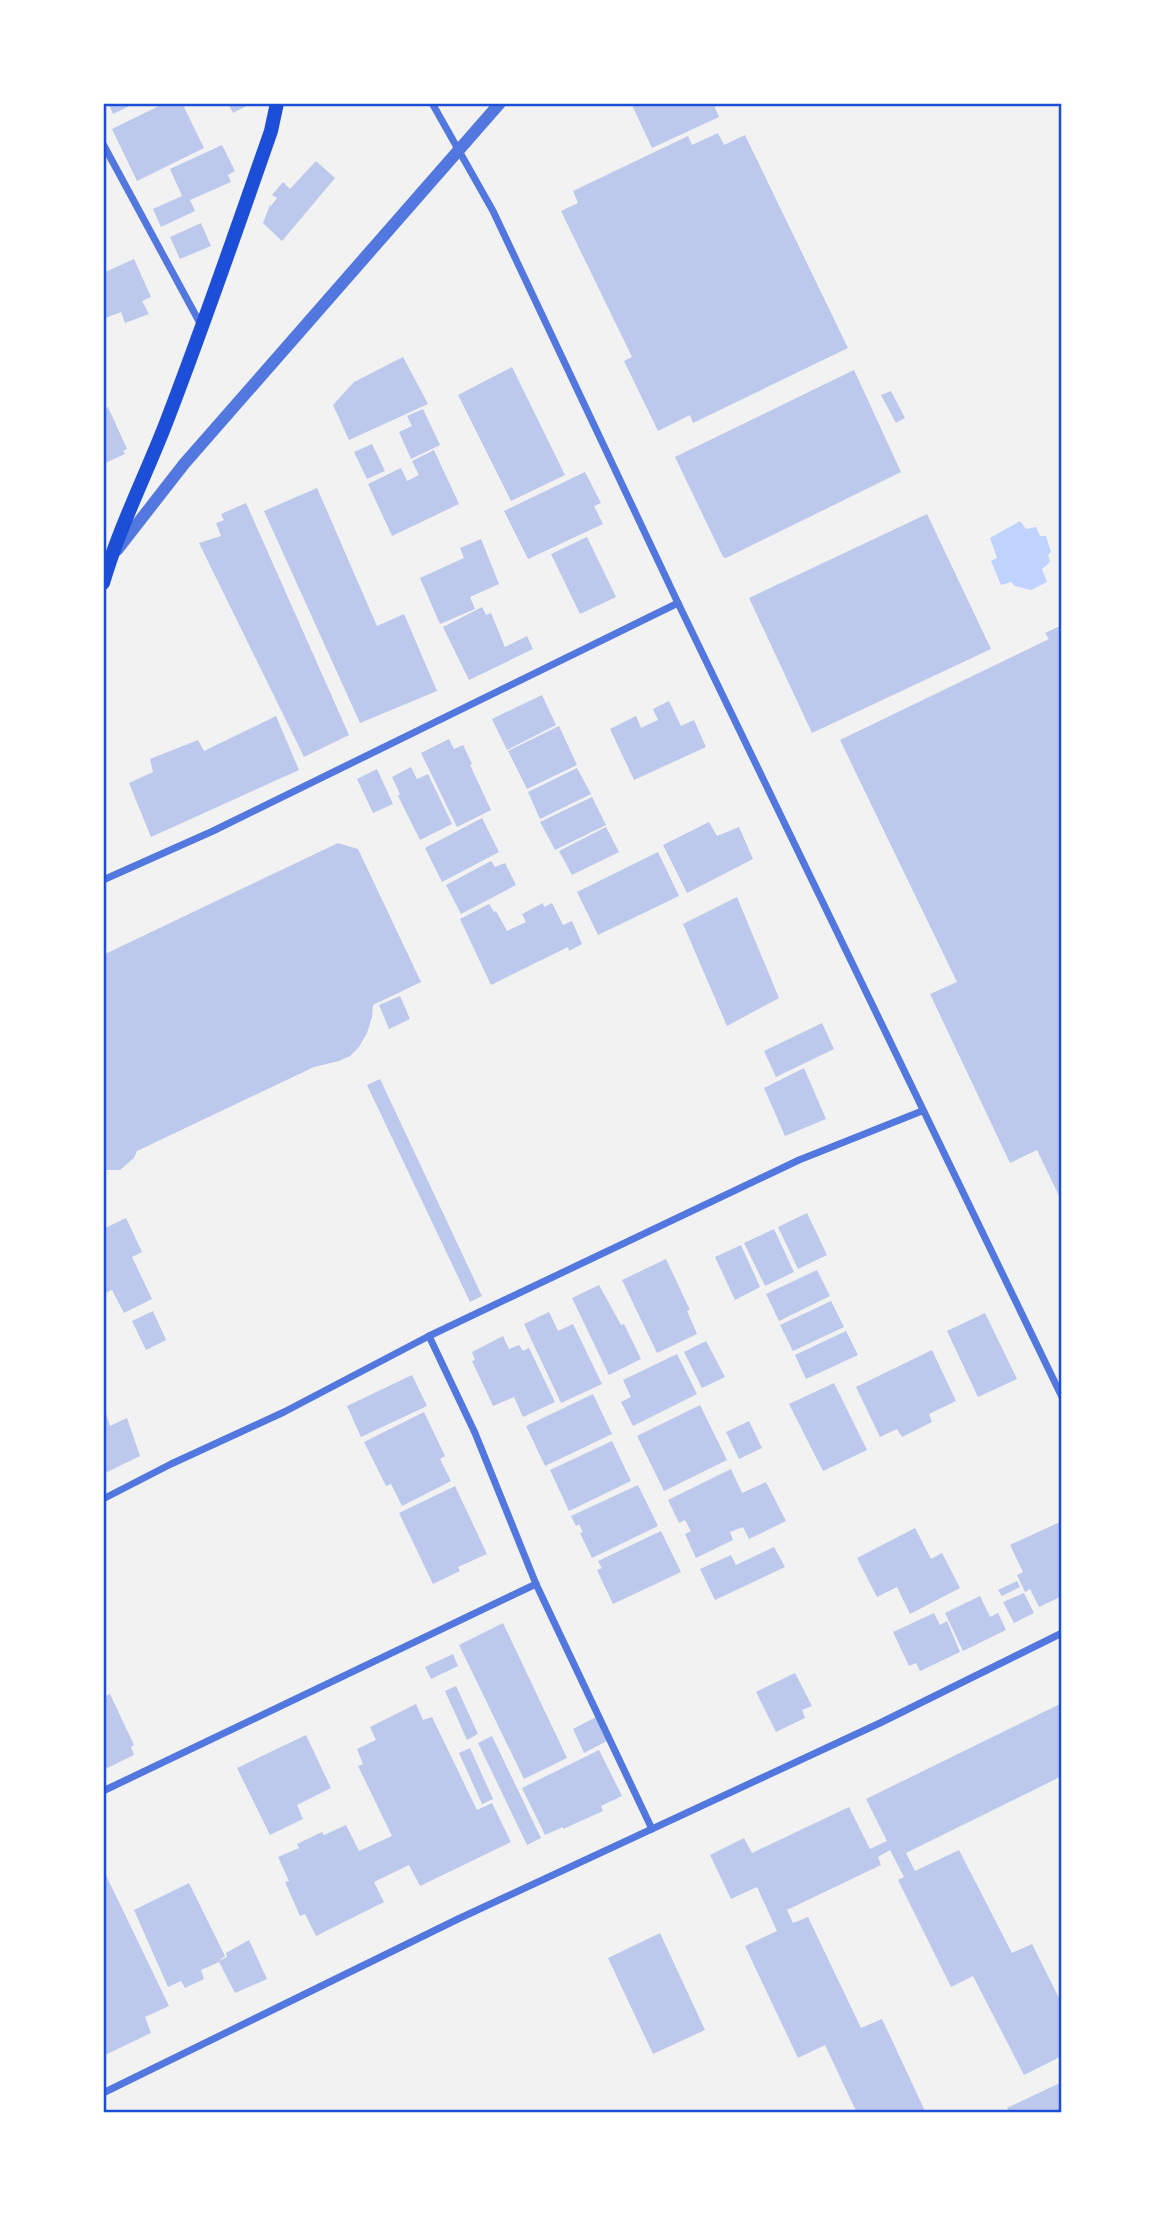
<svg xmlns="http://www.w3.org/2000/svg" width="1165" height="2216" font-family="Inter,sans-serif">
<rect width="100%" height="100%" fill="#f2f2f2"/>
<!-- water -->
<polygon fill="#bfd3fe" points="1020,521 1026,529 1036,527 1040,536 1046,536 1051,552 1048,555 1050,562 1042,569 1047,582 1031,590 1015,586 1011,582 1001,585 991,561 997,558 990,538"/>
<!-- building -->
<g fill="#bdc9ec">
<polygon points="108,103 136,103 113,114"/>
<polygon points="165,103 182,103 204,148 137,181 112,129"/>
<polygon points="228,103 252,103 233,113"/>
<polygon points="631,103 713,103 719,117 652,148"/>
<polygon points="718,133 724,145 745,135 848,348 693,423 690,415 658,431 624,361 632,357 561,211 578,203 573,191 688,136 692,145"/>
<polygon points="222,145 235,171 228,175 231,182 190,200 195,211 161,227 153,209 182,196 170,169"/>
<polygon points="316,161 335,178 282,241 263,223 270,205 271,206 277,198 272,195 283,182 290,189"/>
<polygon points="201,223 211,246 180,259 170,237"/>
<polygon points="134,259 151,297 142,301 149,314 125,323 121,312 103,319 103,273"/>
<polygon points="403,357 428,404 349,440 333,405 354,382"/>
<polygon points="512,367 565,475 511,501 458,395"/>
<polygon points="854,370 901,472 726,558 723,557 675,457"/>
<polygon points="891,391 905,418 896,423 881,395"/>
<polygon points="108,407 127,449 123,451 125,454 103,464 103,410"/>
<polygon points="423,409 440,445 411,459 399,432 412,426 407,416"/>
<polygon points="372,444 385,471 367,479 354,452"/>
<polygon points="434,450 459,504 392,536 368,484 401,468 407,481 419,475 412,461"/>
<polygon points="585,472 601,503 594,506 603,524 528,559 504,511"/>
<polygon points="317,488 377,626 404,614 437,691 360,723 264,511"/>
<polygon points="246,503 349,735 304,757 199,543 221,536 216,523 224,520 221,514"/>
<polygon points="927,514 991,649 812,733 749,598"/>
<polygon points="587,537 616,597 580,614 551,554"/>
<polygon points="481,539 499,584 470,597 475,609 440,624 420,578 464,558 460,548"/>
<polygon points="482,607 486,615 491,613 505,647 527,636 533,649 469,680 443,627"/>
<polygon points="1062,625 1062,1202 1037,1150 1010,1163 930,994 957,982 840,740 1049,639 1045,633"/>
<polygon points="542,695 556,725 507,750 492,719"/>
<polygon points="669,701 681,726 694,720 706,747 634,780 610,729 636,716 641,728 658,720 653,709"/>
<polygon points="276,716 299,770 151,837 129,783 153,772 150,759 198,740 204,751"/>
<polygon points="559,726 577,765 527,789 508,751"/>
<polygon points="449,739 454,749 463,745 472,764 470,765 491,810 457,827 421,753"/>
<polygon points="411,767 417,779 428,774 452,824 420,840 398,796 400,794 392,777"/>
<polygon points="577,768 591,794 540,819 528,792"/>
<polygon points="377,769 393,804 373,813 357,779"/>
<polygon points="592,797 606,825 555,850 540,822"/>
<polygon points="482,818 499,852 442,882 425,848"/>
<polygon points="709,822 717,836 739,827 753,859 687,893 663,845"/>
<polygon points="606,827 619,852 572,875 559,851"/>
<polygon points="338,843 358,849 421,982 373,1005 372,1017 367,1033 359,1047 350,1056 339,1061 314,1067 137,1151 134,1158 120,1170 103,1170 103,955"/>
<polygon points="658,852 679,896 598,935 577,892"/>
<polygon points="491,861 495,867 505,863 516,885 461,914 446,885"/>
<polygon points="737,897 779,998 727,1026 683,924"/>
<polygon points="543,903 544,907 552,903 563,925 572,921 582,944 569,951 568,947 491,985 460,919 489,904 494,912 496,911 507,931 526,922 522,914"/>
<polygon points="400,996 410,1019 389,1029 379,1005"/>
<polygon points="822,1023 834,1049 776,1077 764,1051"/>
<polygon points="804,1068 826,1119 785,1136 764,1088"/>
<polygon points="380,1079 482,1296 470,1302 367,1085"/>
<polygon points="807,1213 827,1255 798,1269 778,1227"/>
<polygon points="126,1218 142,1252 132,1257 152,1299 124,1313 112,1290 103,1294 103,1229"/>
<polygon points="774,1229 794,1272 765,1286 744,1243"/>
<polygon points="741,1245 760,1287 735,1300 715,1257"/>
<polygon points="666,1259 690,1310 687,1311 697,1334 657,1353 622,1280"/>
<polygon points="817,1270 830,1296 779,1321 766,1294"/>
<polygon points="599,1285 621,1325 624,1324 641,1359 609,1375 572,1298"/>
<polygon points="831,1301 844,1327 793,1351 780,1325"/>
<polygon points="153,1311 166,1340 146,1350 132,1321"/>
<polygon points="549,1312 558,1331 573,1324 602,1384 561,1403 524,1324"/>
<polygon points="985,1313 1017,1379 978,1397 947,1331"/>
<polygon points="846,1331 858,1355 806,1379 795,1355"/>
<polygon points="503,1336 509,1349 519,1345 523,1351 529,1348 555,1402 523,1417 514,1397 493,1406 472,1361 475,1360 472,1352"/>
<polygon points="706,1341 725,1377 702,1388 684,1352"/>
<polygon points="932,1350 956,1401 929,1414 932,1422 902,1437 897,1429 880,1437 856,1387"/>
<polygon points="677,1354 697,1394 633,1426 621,1402 631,1397 623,1380"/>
<polygon points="412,1375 427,1406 361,1437 347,1406"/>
<polygon points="834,1383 867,1450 823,1471 789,1404"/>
<polygon points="593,1394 612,1434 545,1466 526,1426"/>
<polygon points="700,1405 727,1460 664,1491 637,1436"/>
<polygon points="104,1407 110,1426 127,1418 140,1456 103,1474"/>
<polygon points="424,1412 445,1456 440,1459 451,1481 402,1506 391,1484 386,1486 364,1442"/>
<polygon points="749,1421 762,1448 739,1459 726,1432"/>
<polygon points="612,1441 631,1481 569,1511 550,1470"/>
<polygon points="731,1469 742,1493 766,1482 786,1521 749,1539 743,1527 730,1532 733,1540 696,1558 685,1534 691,1531 685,1520 679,1523 668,1500"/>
<polygon points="638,1485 658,1526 592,1558 580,1533 583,1532 579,1524 576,1526 571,1516"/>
<polygon points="455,1486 487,1554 458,1567 460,1571 433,1584 399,1513"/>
<polygon points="1062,1521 1062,1596 1039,1607 1030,1589 1025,1592 1017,1575 1023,1572 1010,1545"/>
<polygon points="915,1528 931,1559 942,1553 960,1588 910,1614 897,1587 877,1597 857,1558"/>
<polygon points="661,1531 681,1572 613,1604 597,1570 602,1568 598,1561"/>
<polygon points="774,1547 785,1567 715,1600 700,1569 731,1555 736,1565"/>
<polygon points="1017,1581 1020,1587 1002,1596 998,1590"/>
<polygon points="1024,1593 1034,1613 1014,1623 1003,1602"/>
<polygon points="980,1596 990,1617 998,1613 1006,1630 963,1651 945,1613"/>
<polygon points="934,1613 940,1625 947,1621 960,1652 920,1671 916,1663 909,1666 893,1632"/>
<polygon points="503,1623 567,1758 524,1779 459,1645"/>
<polygon points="453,1654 458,1666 431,1679 425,1667"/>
<polygon points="795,1673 812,1706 802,1710 805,1718 776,1732 756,1692"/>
<polygon points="456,1686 478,1734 467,1740 445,1691"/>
<polygon points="110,1694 134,1745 131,1747 134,1755 103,1770 103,1697"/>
<polygon points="1062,1703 1062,1776 906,1853 915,1871 959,1850 1012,1953 1032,1944 1062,2004 1062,2056 1024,2075 973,1976 951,1987 898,1880 904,1877 890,1850 878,1857 881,1865 787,1910 793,1923 808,1917 861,2028 882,2019 926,2113 857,2113 825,2045 798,2058 745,1946 777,1931 757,1887 731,1899 710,1855 744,1838 752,1853 849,1807 870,1849 887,1841 866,1799"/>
<polygon points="416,1704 423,1720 432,1717 477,1810 492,1803 511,1842 420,1886 409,1865 374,1882 384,1902 316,1936 305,1914 300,1916 285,1882 289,1881 278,1857 299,1848 297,1844 322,1832 324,1835 346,1825 359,1851 392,1836 358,1766 363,1764 357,1749 376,1740 370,1727"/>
<polygon points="596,1717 607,1741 584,1753 573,1729"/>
<polygon points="306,1735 331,1788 297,1805 303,1819 270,1835 237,1768"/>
<polygon points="492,1736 541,1838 527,1845 478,1743"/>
<polygon points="470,1748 493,1799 482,1804 459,1753"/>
<polygon points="599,1750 622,1796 601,1806 603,1811 563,1829 563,1827 545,1835 522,1788"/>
<polygon points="103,1869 169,2006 145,2017 151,2033 103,2056"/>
<polygon points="189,1883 225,1956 219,1961 227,1957 226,1953 249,1940 267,1979 235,1993 219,1962 201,1970 204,1979 185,1988 181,1981 168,1987 134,1910"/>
<polygon points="660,1933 705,2030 653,2054 608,1958"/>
<polygon points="1062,2082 1062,2113 1009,2113 1007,2108"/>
</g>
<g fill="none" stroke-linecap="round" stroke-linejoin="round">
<!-- minor -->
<g stroke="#5277de" stroke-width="7">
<polyline points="432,103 493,211 678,603 1062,1397"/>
<polyline points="103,144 201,325"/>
<polyline points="103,880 213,831 678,603"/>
<polyline points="429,1336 475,1433 536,1584 652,1829"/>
<polyline points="103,1499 171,1464 284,1412 429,1336 799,1160 922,1111"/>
<polyline points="103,1791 536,1584"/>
<polyline points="103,2093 458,1919 880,1723 1062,1633"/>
</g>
<!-- tertiary -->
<polyline stroke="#5277de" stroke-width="12" points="117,550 184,464 500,103"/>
<!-- secondary -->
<path stroke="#1d4ed8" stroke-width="14" d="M103 583C119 528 145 477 166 423 203 327 237 229 271 131L277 103"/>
</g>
<!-- border -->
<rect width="1165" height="2216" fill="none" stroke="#ffffff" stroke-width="210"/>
<rect x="105" y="105" width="955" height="2006" fill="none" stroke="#1d4ed8" stroke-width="2.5"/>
</svg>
